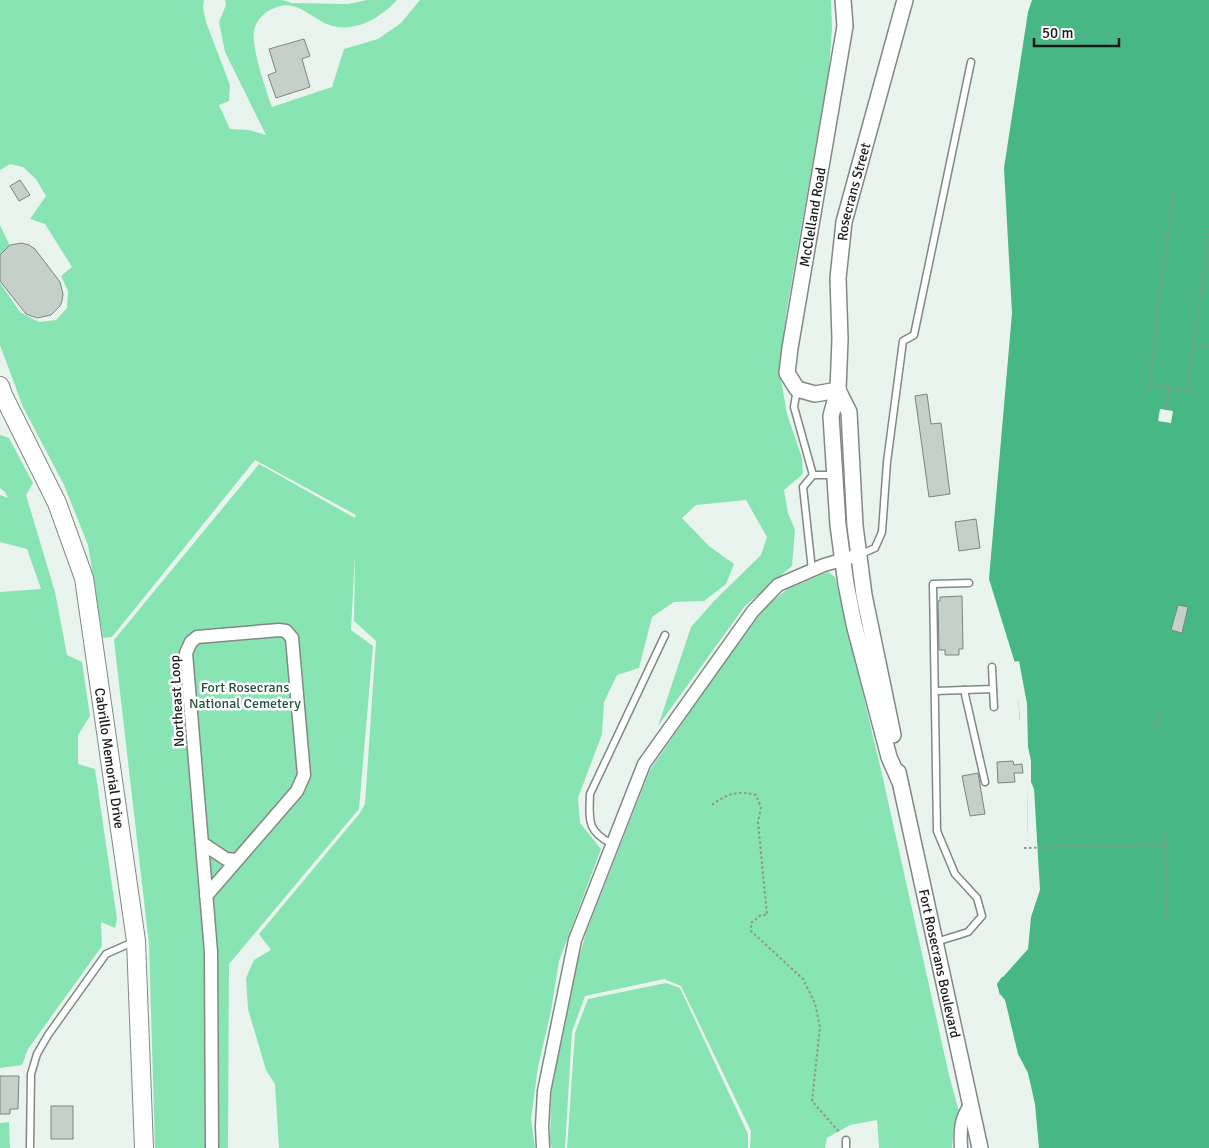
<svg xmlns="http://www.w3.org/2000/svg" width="1209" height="1148" font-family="Signika,sans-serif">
<rect width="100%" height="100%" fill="#eaf4ee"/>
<!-- green -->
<g fill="#89e4b4">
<path d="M0 0H204L203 8 206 22 230 85 229 101 219 105 230 129 249 130 266 135 225 52 219 22 226 5 225 0H282L292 3 348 4 367 0H397C382 16 361 30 337 27 321 25 308 10 293 6 284 4 275 7 267 12 261 16 256 22 254 30 251 47 266 90 272 107L332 87 344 49 378 39 401 23 420 0H831L832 29 829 69 786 314 780 374 787 414 802 458 803 474 784 490 788 513 795 530 792 566 745 606 658 726 691 627 714 601 761 555 767 537 746 500 696 505 682 518 709 546 734 564 726 584 704 601 674 602 652 617 639 668 617 675 604 702 602 734 578 798 580 823 601 849 559 961 551 1011 538 1067 531 1119 535 1148H279L275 1084 266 1070 248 1009 246 978 254 960 271 950 259 934 360 813 365 804 376 641 354 621 355 554 351 630 373 646 359 809 229 964 228 1148H155L149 944 114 640 259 464 355 518 356 515 255 460 112 637 103 638 88 545 64 485 23 407 0 345V283L20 312 39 322 56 320 67 308 68 291 61 276 72 267 45 224 30 219 46 196 36 179 23 167 10 164 0 170Z"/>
<polygon points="0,225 10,246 0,255"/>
<polygon points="0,435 9,438 33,483 26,495 55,592 67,655 82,662 90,716 78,735 78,764 95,769 117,919 115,928 101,922 102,946 28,1049 22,1065 0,1068 0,592 41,589 27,549 0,542 0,495 8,498 5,492 0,488"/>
<polygon points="828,572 835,577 882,774 949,1075 959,1112 954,1124 952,1148 879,1148 877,1120 850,1125 827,1138 825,1148 750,1148 751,1131 681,986 664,979 585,996 572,1032 565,1148 552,1148 550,1142 551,1095 554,1064 572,981 586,933 650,770 748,628 771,602 788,589"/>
<polygon points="666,983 680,988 748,1134 748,1148 567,1148 575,1033 588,999"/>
<polygon points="9,1122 10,1148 0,1148 0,1123"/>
</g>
<!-- water -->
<polygon fill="#47b883" points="1032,0 1209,0 1209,1148 1033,1148 1026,1097 997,984 1023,946 1034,882 1026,865 1026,841 1028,840 1027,786 1023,786 1023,757 1015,663 989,579 1012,313 1004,168 1028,12"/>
<!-- pier -->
<g fill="#eaf4ee">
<polygon points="1160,409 1173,411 1171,423 1158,421"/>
<polygon points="1019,661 1027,704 1028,747 1031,761 1031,782 1034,789 1040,890 1031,917 1028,949 1003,977 1000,976 1020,945 1026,905 1031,882 1026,865 1026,841 1028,840 1027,786 1023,786 1023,757 1020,744 1020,718 1018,700 1016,696 1012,662"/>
<polygon points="1000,994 1005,1000 1018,1054 1028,1073 1035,1104 1039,1148 1030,1148 1024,1097 998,998"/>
</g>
<!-- building -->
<g fill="#c6d0ca" stroke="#7c857f">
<polygon points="304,39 310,56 302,59 310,87 276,98 268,75 276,72 269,49"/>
<polygon points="20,180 30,195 19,201 10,186"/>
<polygon points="22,243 29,245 35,249 60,282 63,294 62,301 60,306 51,315 37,318 26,314 0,281 0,255 10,245"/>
<polygon points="927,394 931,424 941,423 950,494 929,497 915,396"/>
<polygon points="976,519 980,548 959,551 955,522"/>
<polygon points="962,596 963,649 959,649 959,655 945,655 945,650 939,650 938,601 940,601 940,597"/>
<polygon points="1178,605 1188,607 1182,633 1171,630"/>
<polygon points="1013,761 1014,765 1022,764 1023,773 1014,773 1015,782 998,783 997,762"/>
<polygon points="978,773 985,814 970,816 962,776"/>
<polygon points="0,1076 19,1076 18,1109 10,1109 10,1114 0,1114"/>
<rect x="51" y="1106" width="22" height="33"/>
</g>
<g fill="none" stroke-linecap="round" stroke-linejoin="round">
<!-- service casing -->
<g stroke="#808984" stroke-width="9">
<g id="service">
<polyline points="797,389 794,407 813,475 834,475"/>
<polyline points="859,555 875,548 882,532 887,462 903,341 914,335 971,62"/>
<polyline points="812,570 803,487 813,475"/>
<polyline points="993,689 994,707"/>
<polyline points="964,690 985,782"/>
<polyline points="935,691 993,689 992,667"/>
<path d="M612 844C587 831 589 821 590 794L665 635"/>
<polyline points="936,942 968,932 982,916 977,898 955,874 937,831 933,584 969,583"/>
<polyline points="30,1148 31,1074 37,1054 48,1035 106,954 133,942"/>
<polyline points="846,1148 846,1140"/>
</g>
</g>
<!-- minor casing -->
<g stroke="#808984" stroke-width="15">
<g id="minor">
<polyline points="202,843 226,859 236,860"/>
<polyline points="206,896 297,791 304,775 292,638 286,631 279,630 197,637 191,642 186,653 211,952 212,1148"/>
<polyline points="543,1148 542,1126 544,1091 575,940 644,764 753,611 778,585 824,565 852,557"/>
<path d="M961 1148C960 1131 960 1119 971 1104"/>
</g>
</g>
<!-- tertiary casing -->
<g stroke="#808984" stroke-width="18">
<g id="tertiary">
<polyline points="838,390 849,412 855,526 864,595 893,735"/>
<path id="s1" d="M838 390 815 394 797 389 787 373 790 348 845 26 843 0"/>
<path id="s2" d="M898 772 980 1148"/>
<path id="s3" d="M899 780 889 757 854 624 846 584 838 525 831 416 838 390 840 339 838 278 844 222 905 0"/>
</g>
</g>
<!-- secondary casing -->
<g stroke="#808984" stroke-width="20">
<g id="secondary">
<path id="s4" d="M0 386 3 395 57 503 84 578 136 941 144 1148"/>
</g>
</g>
<!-- path -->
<g stroke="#8e9590" stroke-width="2" stroke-dasharray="2.5 2.5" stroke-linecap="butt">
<polyline points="1173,192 1149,385 1188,390 1209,228"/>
<polyline points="1194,343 1209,347"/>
<polyline points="1166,410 1169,387"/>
<polyline points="1152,726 1163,715"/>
<path d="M712 805C726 794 738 790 756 795L761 807 758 822 767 915H761L751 923V931L803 979 815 1003 820 1027 812 1101 840 1133"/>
<polyline points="1165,831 1167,919"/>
<polyline points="1024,848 1166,845"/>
</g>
<!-- service -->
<use href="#service" stroke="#fff" stroke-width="6"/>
<!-- minor -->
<use href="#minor" stroke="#fff" stroke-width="12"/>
<!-- tertiary -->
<use href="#tertiary" stroke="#fff" stroke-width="15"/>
<!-- secondary -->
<use href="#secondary" stroke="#fff" stroke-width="18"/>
</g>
<g text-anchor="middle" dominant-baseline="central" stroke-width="5" stroke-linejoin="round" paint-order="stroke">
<!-- street labels -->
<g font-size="14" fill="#181b19" stroke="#fff">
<text stroke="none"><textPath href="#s3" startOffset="599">Rosecrans Street</textPath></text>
<text stroke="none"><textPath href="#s1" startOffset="219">McClelland Road</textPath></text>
<text transform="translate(177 701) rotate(-93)">Northeast Loop</text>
<text stroke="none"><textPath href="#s4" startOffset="392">Cabrillo Memorial Drive</textPath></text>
<text stroke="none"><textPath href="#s2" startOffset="196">Fort Rosecrans Boulevard</textPath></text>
</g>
<!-- park labels -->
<g font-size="14" fill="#25533c" stroke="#fff">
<text x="245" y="687">Fort Rosecrans<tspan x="245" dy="16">National Cemetery</tspan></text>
</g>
</g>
<!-- scale -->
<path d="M1034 38v8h85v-8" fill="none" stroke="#181b19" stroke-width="2.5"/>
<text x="1042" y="38" font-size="15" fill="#181b19" stroke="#ffffff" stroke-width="4" paint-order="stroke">50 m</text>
</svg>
